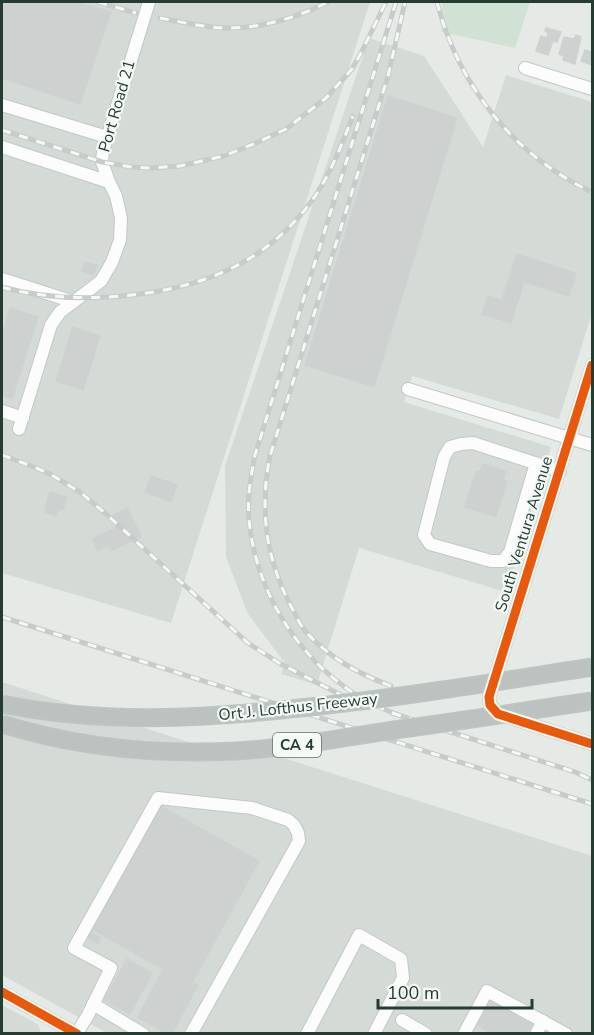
<svg xmlns="http://www.w3.org/2000/svg" width="594" height="1035" font-family="'Nunito Sans',sans-serif">
<rect width="100%" height="100%" fill="#e5eae7"/>
<!-- built -->
<g fill="#d4dbd7">
<polygon points="2,2 370,2 171,623 2,573"/>
<polygon points="369,38 424,56 483,147 506,75 592,102 592,313 559,419 412,376 404,402 551,447 506,592 359,548 317,685 281,674 285,663 248,614 226,557 225,466"/>
<polygon points="2,682 238,758 243,745 592,856 592,1033 107,1033 2,975"/>
<polygon points="2,1005 38,1024 41,1033 2,1033"/>
</g>
<!-- green -->
<polygon fill="#d0e2d3" points="442,2 530,2 515,48 442,32"/>
<!-- building -->
<g fill="#cdd1cf" stroke="#ced3d0" stroke-width="1.5">
<polygon points="2,2 77,2 111,12 80,104 2,78"/>
<polygon points="546,28 561,32 557,42 553,41 548,55 536,51 541,36 547,38 548,33 545,31"/>
<polygon points="576,35 581,37 575,64 563,60 564,56 559,54 564,37 574,39"/>
<polygon points="585,50 592,52 592,65 581,61"/>
<polygon points="388,96 457,118 374,387 305,365"/>
<polygon points="517,254 576,273 569,296 524,282 511,323 482,314 488,296 502,300"/>
<polygon points="85,262 97,265 93,275 82,271"/>
<polygon points="10,308 38,317 12,399 2,395 2,335"/>
<polygon points="73,327 100,336 83,390 56,381"/>
<polygon points="483,464 506,471 503,480 507,481 496,517 465,507 476,471 480,472"/>
<polygon points="151,476 177,485 171,502 145,492"/>
<polygon points="50,492 67,497 63,509 60,508 56,516 45,512 46,509 45,508"/>
<polygon points="127,508 141,536 111,551 108,546 98,551 92,539 117,527 111,516"/>
<polygon points="159,805 259,861 192,983 198,985 172,1034 167,1034 138,1017 163,969 90,928"/>
<polygon points="91,932 101,938 98,944 88,938"/>
<polygon points="127,959 152,973 130,1014 104,1000"/>
<polygon points="491,1001 532,1024 527,1034 492,1034 478,1025"/>
</g>
<g fill="none" stroke-linecap="round" stroke-linejoin="round">
<!-- minor casing -->
<g stroke="#c2c7c4" stroke-width="14">
<g id="minor">
<polyline points="525,68 592,89"/>
<polyline points="2,105 107,137"/>
<polyline points="2,147 109,182"/>
<polyline points="2,279 74,302"/>
<polyline points="592,365 489,697 490,705 498,714 592,744"/>
<polyline points="408,389 592,445"/>
<polyline points="2,411 23,418"/>
<polyline points="19,429 51,325 60,312 101,281 112,262 120,240 121,218 116,196 109,182 102,162 103,151 149,2"/>
<polyline points="536,463 510,552 503,561 491,561 430,544 424,535 444,457 450,447 461,444 473,443 550,468 560,471"/>
<polyline points="2,992 77,1034"/>
<polyline points="93,1004 143,1034"/>
<polyline points="402,1020 426,1034"/>
<polyline points="77,1033 88,1015 111,968 74,948 158,798 252,808 288,820 294,825 298,833 299,841 191,1034"/>
<polyline points="307,1034 359,935 401,959 403,978 374,1034"/>
<polyline points="464,1034 487,991 566,1034"/>
<polyline points="536,1034 543,1021"/>
</g>
</g>
<!-- minor -->
<use href="#minor" stroke="#fbfcfb" stroke-width="12"/>
<!-- rail casing -->
<g stroke="#c7cbc9" stroke-width="5">
<g id="rail">
<polyline points="98,2 136,13"/>
<path d="M396 2 255 455C251 476 247 497 249 519 255 589 296 656 355 694 369 703 385 710 401 716"/>
<path d="M437 2C458 85 514 156 592 192"/>
<path d="M160 18C182 22 206 28 229 28 263 28 298 17 328 2"/>
<polyline points="2,130 102,162 132,167 151,168 180,166 224,156 256,143 286,129 326,98 352,69 361,53 386,2"/>
<path d="M2 287C69 306 167 299 230 269 262 254 290 230 311 202 330 176 341 146 353 116"/>
<polyline points="2,455 34,467 50,474 80,492 106,514 248,643 279,663 341,695 355,701"/>
<polyline points="2,617 592,804"/>
<path d="M391 686C357 673 331 659 306 632 300 625 296 616 292 608 266 560 259 510 270 456L388 76 405 2"/>
<polyline points="392,713 575,772 592,780"/>
</g>
</g>
<!-- rail -->
<use href="#rail" stroke="#f4f9f6" stroke-width="3" stroke-dasharray="9" stroke-linecap="butt"/>
<!-- highway-bridge casing -->
<g stroke="#bdc6c2" stroke-width="19" stroke-linecap="butt">
<g id="highway-bridge">
<path d="M2 704C100 724 201 719 300 708 398 698 495 682 592 667"/>
<path d="M2 724C76 747 158 755 236 751 289 748 342 738 394 730 460 721 526 711 592 701"/>
</g>
</g>
<!-- highway-bridge -->
<use href="#highway-bridge" stroke="#bbc2c0" stroke-width="16"/>
<!-- cycleway casing -->
<g stroke="#f4f9f6" stroke-width="13">
<g id="cycleway">
<polyline points="592,365 489,697 490,705 498,714 592,744"/>
<polyline points="2,992 77,1034"/>
</g>
</g>
<!-- cycleway -->
<use href="#cycleway" stroke="#e8590c" stroke-width="9"/>
</g>
<g text-anchor="middle" dominant-baseline="central" stroke-width="4.5" stroke-linejoin="round" paint-order="stroke">
<!-- shield labels -->
<rect fill="#f4f9f6" stroke="#62756e" stroke-width="1.5" x="273" y="733" width="48" height="24" rx="4.5"/>
<g font-size="15" font-weight="bold" fill="#243d33">
<text x="297" y="745">CA 4</text>
</g>
<!-- street labels -->
<g font-size="16" fill="#243d33" stroke="#f4f9f6">
<text transform="translate(117 106) rotate(-74)">Port Road 21</text>
<text transform="translate(524 534) rotate(-73)">South Ventura Avenue</text>
<text transform="translate(298 707) rotate(-6)">Ort J. Lofthus Freeway</text>
</g>
</g>
<!-- border -->
<rect width="594" height="1035" fill="none" stroke="#243d33" stroke-width="6"/>
<!-- scale -->
<path d="M378 999v9h154v-9" fill="none" stroke="#243d33" stroke-width="3"/>
<text x="387" y="999" font-size="18" fill="#243d33" stroke="#f4f9f6" stroke-width="4.5" paint-order="stroke">100 m</text>
</svg>
